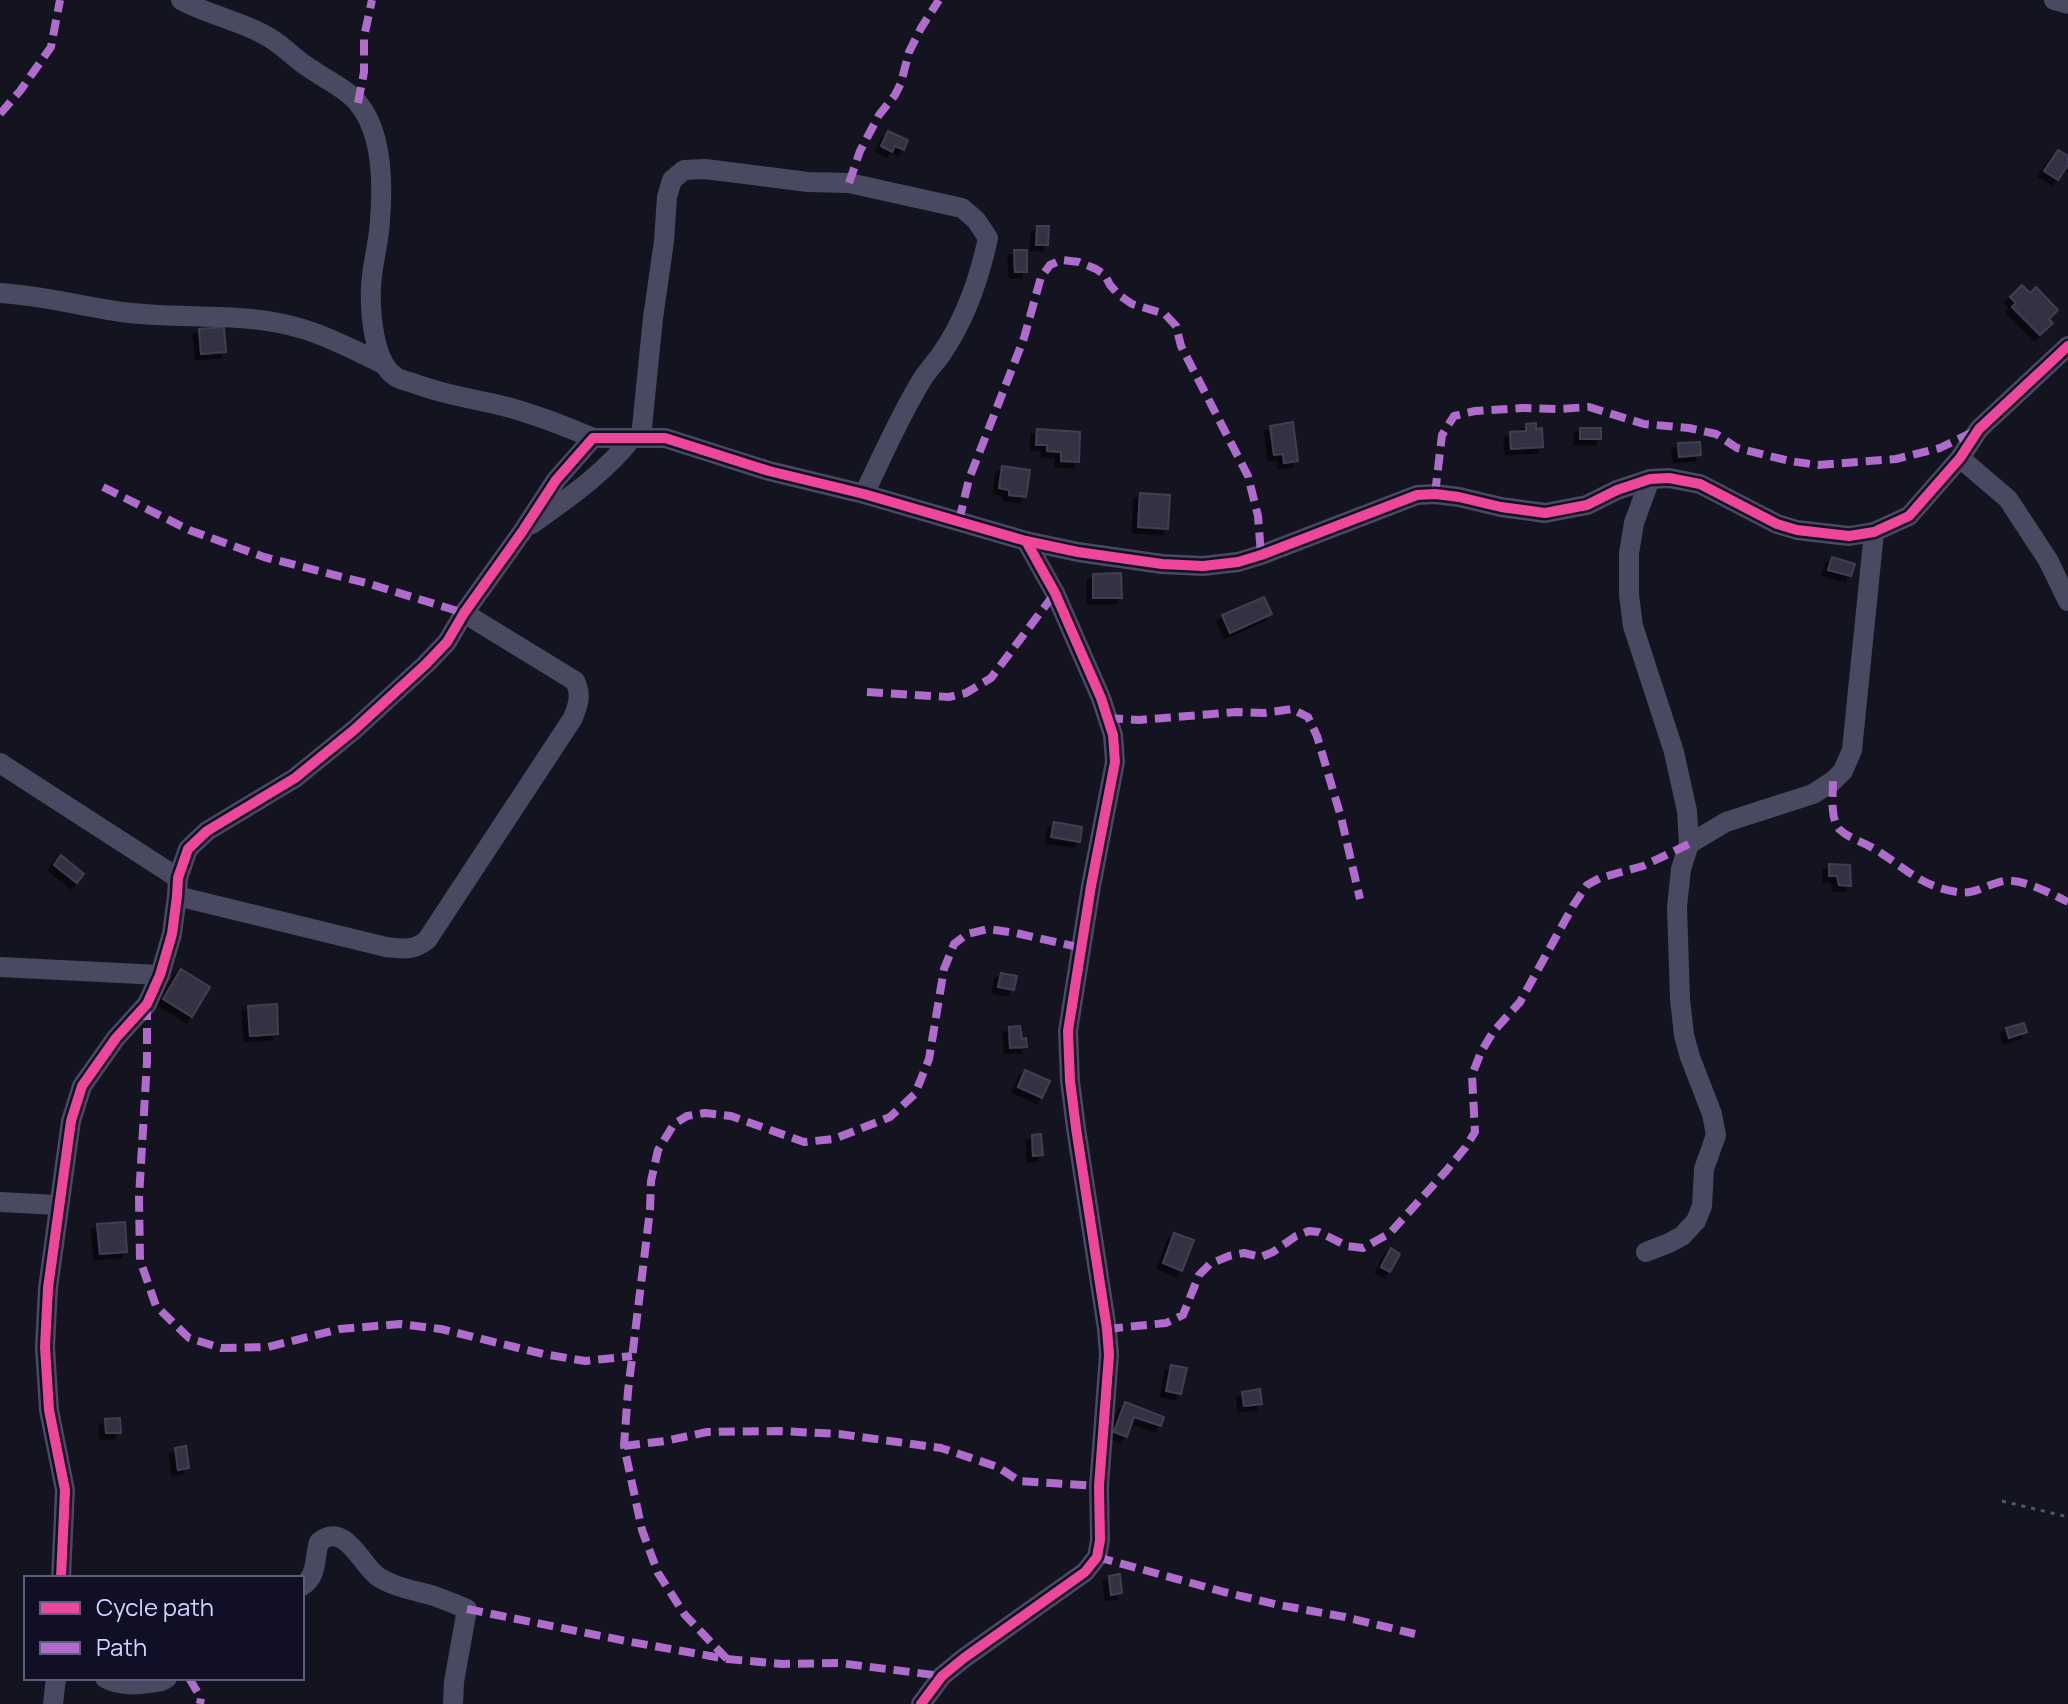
<svg xmlns="http://www.w3.org/2000/svg" width="2068" height="1704" font-family="Manrope,sans-serif">
<defs>
<filter id="shadow"><feDropShadow dx="-5.5" dy="5.5" stdDeviation="0" flood-color="#0009"/></filter>
</defs>
<rect width="100%" height="100%" fill="#141420"/>
<!-- building -->
<g fill="#323242" stroke="#403e54" stroke-width="2" filter="url(#shadow)">
<polygon points="888,131 908,140 904,150 895,146 892,152 881,146"/>
<polygon points="2058,150 2068,156 2068,165 2058,180 2044,171"/>
<polygon points="1037,226 1049,226 1048,245 1036,245"/>
<polygon points="1014,250 1027,250 1027,272 1015,272"/>
<polygon points="2022,285 2030,293 2036,287 2058,310 2049,319 2053,323 2040,335 2012,307 2016,303 2010,297"/>
<polygon points="224,327 226,352 201,354 199,329"/>
<polygon points="1293,422 1298,461 1284,463 1283,454 1274,455 1270,426"/>
<polygon points="1536,423 1536,429 1542,428 1543,447 1511,449 1510,432 1526,431 1526,424"/>
<rect x="1580" y="428" width="21" height="11"/>
<polygon points="1037,429 1080,432 1079,462 1061,461 1061,452 1047,451 1047,445 1036,445"/>
<polygon points="1700,442 1701,455 1679,457 1678,443"/>
<polygon points="1002,466 1030,470 1026,497 1009,495 1009,490 999,488"/>
<polygon points="1140,493 1170,495 1168,529 1138,527"/>
<polygon points="1832,557 1855,564 1851,576 1828,570"/>
<polygon points="1121,573 1122,598 1093,598 1093,574"/>
<polygon points="1264,597 1272,614 1230,633 1222,615"/>
<polygon points="1054,822 1082,827 1080,842 1051,837"/>
<polygon points="61,855 84,874 77,883 54,865"/>
<polygon points="1829,864 1850,865 1851,886 1839,885 1837,876 1829,876"/>
<polygon points="181,969 210,987 192,1017 163,999"/>
<polygon points="1001,973 1017,976 1014,990 998,987"/>
<polygon points="277,1004 278,1034 250,1036 248,1006"/>
<polygon points="2024,1023 2027,1032 2009,1038 2006,1028"/>
<polygon points="1020,1026 1022,1039 1026,1038 1027,1047 1010,1048 1009,1027"/>
<polygon points="1025,1070 1050,1081 1042,1098 1018,1087"/>
<polygon points="1041,1134 1043,1155 1033,1156 1032,1135"/>
<polygon points="125,1222 127,1252 100,1254 97,1224"/>
<polygon points="1174,1233 1194,1240 1182,1271 1163,1263"/>
<polygon points="1391,1248 1400,1254 1390,1272 1381,1267"/>
<polygon points="1171,1365 1187,1368 1181,1394 1166,1391"/>
<polygon points="1260,1389 1262,1404 1244,1406 1242,1392"/>
<polygon points="1125,1402 1164,1417 1161,1426 1134,1417 1127,1437 1114,1432"/>
<polygon points="120,1418 121,1433 106,1433 105,1419"/>
<polygon points="186,1446 189,1468 178,1470 175,1448"/>
<polygon points="1120,1574 1122,1593 1111,1595 1109,1576"/>
</g>
<g fill="none" stroke-linecap="round" stroke-linejoin="round">
<!-- path -->
<polyline stroke="#4a5b66" stroke-width="3" stroke-dasharray="4 6" stroke-linecap="butt" points="2002,1501 2068,1517"/>
<!-- minor -->
<g stroke="#494a61" stroke-width="20">
<path d="M181 0C210 16 243 21 270 38 285 47 298 62 314 71 328 81 347 89 358 103 383 133 383 183 380 220 379 243 372 264 371 287 370 311 373 363 396 377 400 380 407 381 413 383 443 395 476 399 507 407 537 415 565 426 593 438"/>
<polyline points="2054,0 2068,4"/>
<path d="M0 293C39 295 76 305 115 311 177 321 242 310 303 329 330 337 356 351 381 363"/>
<path d="M641 437 653 318 664 241 667 197 672 180 684 170 705 169 808 182 849 183 962 208 976 220 988 238C979 280 966 318 942 353 936 362 929 369 923 378 900 415 883 455 864 494"/>
<polyline points="1960,458 2008,499 2048,560 2068,601"/>
<path d="M532 524C568 498 605 473 632 438"/>
<polyline points="0,763 178,878"/>
<polyline points="1689,844 1726,822 1813,794 1833,781 1843,771 1852,750 1874,532"/>
<path d="M177 896 386 947C404 949 413 951 427 940L573 718C578 705 582 695 575 681L464 613"/>
<polyline points="0,967 160,975"/>
<polyline points="0,1202 58,1205"/>
<polyline points="1646,1252 1669,1243 1682,1236 1696,1221 1702,1206 1704,1169 1716,1135 1712,1114 1690,1057 1684,1035 1680,999 1677,907 1681,869 1689,844 1687,811 1674,752 1633,626 1629,595 1629,553 1634,523 1650,479"/>
<polyline points="61,1578 65,1490 49,1410 45,1347 48,1288 71,1121 82,1086 116,1038 147,1004 160,975 172,934 177,896 178,878 188,849 207,831 295,778 354,730 426,664 447,642 464,613 522,532 556,480 593,438 665,438 769,471 864,494 1026,541 1078,552 1162,564 1203,566 1238,562 1261,555 1417,495 1435,494 1459,497 1501,507 1545,513 1587,505 1617,490 1650,479 1669,478 1700,484 1777,524 1797,530 1849,536 1874,532 1909,516 1960,458 1979,429 2068,346"/>
<path d="M302 1586C318 1576 314 1558 319 1542 345 1521 361 1564 377 1576 393 1587 413 1590 431 1595 443 1599 455 1604 467 1609L454 1682 453 1704"/>
<path d="M105 1678C123 1688 143 1684 162 1681L167 1678"/>
<polyline points="53,1704 56,1678"/>
<polyline points="921,1704 942,1676 964,1658 1085,1572 1097,1557 1100,1540 1099,1486 1109,1355 1107,1329 1076,1128 1070,1081 1068,1031 1091,886 1115,762 1113,735 1101,698 1055,593 1026,541"/>
</g>
<!-- quiet -->
<g stroke="#b06ccc" stroke-width="8" stroke-dasharray="16 8" stroke-linecap="butt">
<polyline points="358,103 364,72 364,37 372,0"/>
<polyline points="0,114 20,91 51,47 60,0"/>
<polyline points="849,183 860,151 879,115 895,95 901,83 909,52 921,28 939,0"/>
<polyline points="103,487 189,530 264,557 370,584 464,613"/>
<polyline points="1435,494 1442,435 1454,416 1475,411 1522,408 1558,409 1589,407 1644,424 1689,428 1716,434 1737,448 1790,461 1818,465 1896,459 1940,448 1975,431"/>
<polyline points="959,521 969,479 1024,338 1041,277 1050,265 1061,260 1079,262 1096,269 1105,275 1110,285 1119,295 1132,304 1165,314 1176,326 1181,346 1248,476 1258,516 1261,555"/>
<polyline points="867,692 949,697 966,693 991,678 1055,593"/>
<polyline points="1107,718 1139,720 1237,712 1264,713 1292,709 1308,717 1317,736 1341,817 1360,899"/>
<path d="M1833 781C1833 795 1830 818 1839 829 1848 838 1861 841 1871 847 1903 865 1918 886 1957 892 1974 895 1988 884 2004 881 2022 878 2052 894 2068 902"/>
<polyline points="147,1004 147,1061 139,1198 140,1260 156,1306 189,1338 221,1348 268,1347 340,1329 400,1324 441,1329 543,1354 585,1361 632,1356"/>
<polyline points="1107,1329 1166,1323 1183,1315 1199,1275 1210,1264 1229,1256 1244,1253 1261,1257 1273,1252 1296,1236 1309,1231 1319,1232 1347,1246 1363,1248 1390,1233 1446,1171 1465,1148 1475,1132 1472,1075 1481,1052 1493,1032 1520,1002 1573,906 1587,885 1600,878 1643,866 1689,844"/>
<polyline points="624,1446 665,1441 707,1432 779,1431 839,1434 941,1448 998,1467 1019,1481 1099,1486"/>
<polyline points="1097,1557 1224,1592 1279,1605 1345,1617 1415,1634"/>
<polyline points="467,1609 631,1642 727,1659 782,1664 839,1663 942,1676"/>
<polyline points="727,1659 685,1615 658,1573 642,1530 624,1446 628,1391 650,1210 651,1181 658,1150 674,1124 687,1116 705,1113 731,1116 804,1142 834,1139 890,1117 915,1094 929,1059 944,969 954,944 967,934 988,929 1016,933 1082,948"/>
<polyline points="189,1678 201,1698 200,1704"/>
</g>
<!-- cycleway casing -->
<g stroke="#100f25" stroke-width="15">
<g id="cycleway">
<polyline points="61,1578 65,1490 49,1410 45,1347 48,1288 71,1121 82,1086 116,1038 147,1004 160,975 172,934 177,896 178,878 188,849 207,831 295,778 354,730 426,664 447,642 464,613 522,532 556,480 593,438 665,438 769,471 864,494 1026,541 1078,552 1162,564 1203,566 1238,562 1261,555 1417,495 1435,494 1459,497 1501,507 1545,513 1587,505 1617,490 1650,479 1669,478 1700,484 1777,524 1797,530 1849,536 1874,532 1909,516 1960,458 1979,429 2068,346"/>
<polyline points="921,1704 942,1676 964,1658 1085,1572 1097,1557 1100,1540 1099,1486 1109,1355 1107,1329 1076,1128 1070,1081 1068,1031 1091,886 1115,762 1113,735 1101,698 1055,593 1026,541"/>
</g>
</g>
<!-- cycleway -->
<use href="#cycleway" stroke="#ed469a" stroke-width="10"/>
</g>
<!-- legend -->
<rect x="24" y="1576" width="280" height="104" fill="#100f25" stroke="#5e5d7c" stroke-width="2"/>
<rect x="40" y="1602" width="40" height="12" fill="#ed469a" stroke="#5e5d7c" stroke-width="2"/>
<text x="96" y="1616" font-size="24" fill="#d3d3ff">Cycle path</text>
<rect x="40" y="1642" width="40" height="12" fill="#b06ccc" stroke="#5e5d7c" stroke-width="2"/>
<text x="96" y="1656" font-size="24" fill="#d3d3ff">Path</text>
</svg>
